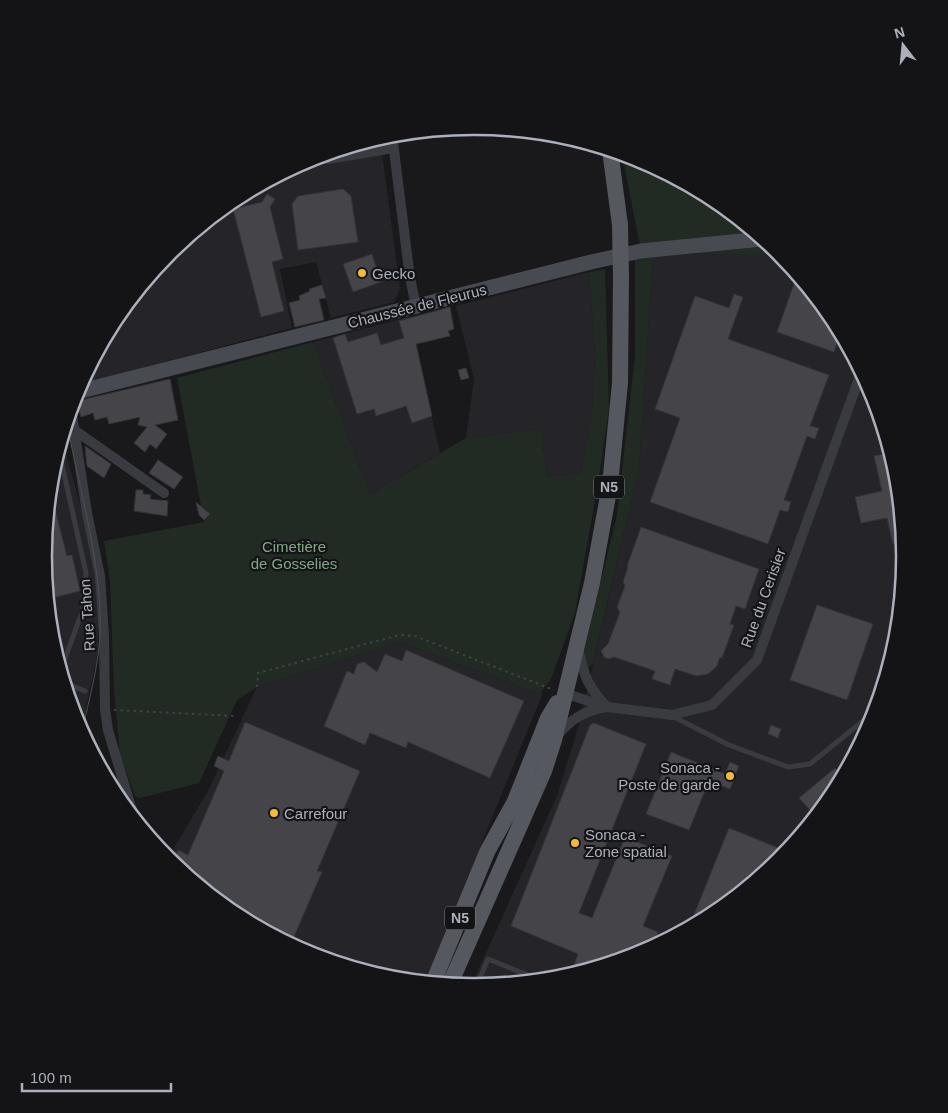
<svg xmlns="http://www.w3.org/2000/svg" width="948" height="1113" font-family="Helvetica,sans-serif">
<rect width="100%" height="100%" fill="#19191c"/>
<!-- built -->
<g fill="#252529">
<polygon points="380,137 400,289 394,302 331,318 316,262 280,269 292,328 81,384 116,317 170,252 235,199 310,159"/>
<polygon points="772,247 832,318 872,392 896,473 904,557 896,641 871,721 832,796 778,861 713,914 638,954 558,979 471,986 557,796 578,728 639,469 653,257"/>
<polygon points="589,272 595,358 592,413 581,472 547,477 541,429 466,438 474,379 456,306"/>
<polygon points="409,317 440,453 370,494 313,342"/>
<polygon points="62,440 100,574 98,653 81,729 52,640 44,556 52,472"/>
<polygon points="400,642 542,695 425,982 390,978 309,954 235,914 168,858 208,791 257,687"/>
</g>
<!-- green -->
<g fill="#212a23">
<polygon points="622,154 639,159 713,199 781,256 641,251"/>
<polygon points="653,257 639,469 593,663 587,670 581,664 617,515 635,355 635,260"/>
<polygon points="605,269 609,409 598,484 575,613 551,679 541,692 542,695 400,642 257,687 237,700 199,783 140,798 135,796 120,754 114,690 110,581 104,541 204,522 177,378 313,342 370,494 466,438 541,429 547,477 581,472 592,413 595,358 589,272"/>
<polygon points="82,703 86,709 81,730 71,704"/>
</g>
<!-- building -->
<g fill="#444449" stroke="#343338">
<polygon points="343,189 351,196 358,242 298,250 292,204 298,196"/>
<polygon points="267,194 275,199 270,207 283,259 272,262 284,311 261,317 233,209 262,202"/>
<polygon points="372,254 381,282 353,292 343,264"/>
<polygon points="797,275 832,318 840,334 834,352 777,332"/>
<polygon points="322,285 326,298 319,299 324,320 295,327 289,303 300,300 299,296 310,291 309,289"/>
<polygon points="734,294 743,297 728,339 829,375 810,426 819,428 815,439 807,436 784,500 791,502 788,512 780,510 768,544 650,502 680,418 655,409 695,296 729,308"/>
<polygon points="450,307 454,329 448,331 450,336 416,344 432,416 412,423 406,406 376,416 374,409 357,414 333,338 345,334 348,342 377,333 381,345 404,338 399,321"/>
<polygon points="466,368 469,378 461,380 458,370"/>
<polygon points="170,379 178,420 155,425 167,434 156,449 150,444 145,452 134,443 147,427 138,425 140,417 109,424 107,417 95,420 93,413 81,417 77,401"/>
<polygon points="85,446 111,464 104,478 87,466"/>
<polygon points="890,453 896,473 903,542 893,544 887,518 861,523 855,497 882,491 874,456"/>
<polygon points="158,460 183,477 174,489 149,473"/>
<polygon points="50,490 67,556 72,555 80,591 48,599 44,556"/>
<polygon points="136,490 143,490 143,494 151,495 150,499 168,501 167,516 134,511"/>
<polygon points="196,502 210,514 204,520 199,515"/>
<polygon points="641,527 759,569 745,609 736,606 730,624 734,625 722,658 720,657 717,666 708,674 696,676 675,669 670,685 652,679 655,671 614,657 609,659 604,657 601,651 608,644 620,612 617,607 625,586 623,582 628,567 627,566"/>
<polygon points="817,605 873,624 847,700 790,680"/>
<polygon points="406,650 524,701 490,778 408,742 406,748 370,733 365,745 324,726 347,671 354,674 357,664 364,662 377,672 385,654 402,661"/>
<polygon points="245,722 360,771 317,871 322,872 293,939 232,912 170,861 160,849 171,853 172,851 177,853 178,850 188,855 224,771 214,766 218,756 229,761"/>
<polygon points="594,723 646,744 579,913 592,918 625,837 672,856 643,926 658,932 652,947 638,954 571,974 578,954 511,926 590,725"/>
<polygon points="771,725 781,729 778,738 768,734"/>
<polygon points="671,752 725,774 730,762 739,766 730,789 709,781 689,830 646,814"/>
<polygon points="835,768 842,776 828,800 825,797 822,803 812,812 799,798"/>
<polygon points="729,828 786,851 778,861 713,914 689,927"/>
</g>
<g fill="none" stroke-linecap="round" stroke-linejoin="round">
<!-- path -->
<g stroke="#404248" stroke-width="2" stroke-dasharray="2.5 4" stroke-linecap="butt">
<polyline points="257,687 258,673 399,635 415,636 554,690"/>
<polyline points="114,710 234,716"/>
</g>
<!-- lane -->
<g stroke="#3a3b41" stroke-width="5">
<polyline points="59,451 86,573 83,609 61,670"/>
<polyline points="65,683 85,691"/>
<polyline points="672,716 729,745 788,767 810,764 874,712"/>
<polyline points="476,987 488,959 540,980"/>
</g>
<!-- street -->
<g stroke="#3a3b41" stroke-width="10">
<polyline points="392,134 410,278 416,306"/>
<polyline points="314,157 328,159 393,148"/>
<polyline points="71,409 87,513 100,576 104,636 105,709 108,730 134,817"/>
<polyline points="73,429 164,493"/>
<path d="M578 649C585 677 586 684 606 706"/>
<polyline points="564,693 607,707 672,715 712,705 757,660 861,373"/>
<path d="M558 735C571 719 584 711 606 707"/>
</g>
<!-- secondary -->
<polyline stroke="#484a51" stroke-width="15" points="77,392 591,262 641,251 762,239"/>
<!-- primary -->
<g stroke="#565860" stroke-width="16">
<polyline points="610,150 620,225"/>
<polyline points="433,983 487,852 515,801 548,718 557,703"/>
<polyline points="450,984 544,771 554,740 592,583 610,485 620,383 621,277"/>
</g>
<!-- tram -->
<path stroke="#4d4f56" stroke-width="1" d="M67 424C80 491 103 569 100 636 98 668 89 700 82 731"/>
<!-- primary-bridge -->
<polyline stroke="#565860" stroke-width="16" points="620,225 621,277"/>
</g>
<!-- markers -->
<g fill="#f3bb3a" stroke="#141417" stroke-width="2">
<circle cx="362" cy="273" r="5"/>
<circle cx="730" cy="776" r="5"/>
<circle cx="274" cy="813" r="5"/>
<circle cx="575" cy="843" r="5"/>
</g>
<g text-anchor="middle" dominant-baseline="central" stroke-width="4.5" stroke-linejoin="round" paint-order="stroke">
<!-- shield labels -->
<g fill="#141417" stroke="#7e818a" stroke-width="1">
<rect x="594" y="475.5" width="30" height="23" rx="4"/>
<rect x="445" y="906.5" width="30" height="23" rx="4"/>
</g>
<g font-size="14" font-weight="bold" fill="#acb0bb">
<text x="609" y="487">N5</text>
<text x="460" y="918">N5</text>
</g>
<!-- poi labels -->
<g font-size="15" fill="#acb0bb" stroke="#141417" text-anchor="start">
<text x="372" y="273">Gecko</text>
<text x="720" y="767" text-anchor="end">Sonaca -<tspan x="720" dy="17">Poste de garde</tspan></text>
<text x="284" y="813">Carrefour</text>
<text x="585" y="834">Sonaca -<tspan x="585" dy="17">Zone spatial</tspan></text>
</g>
<!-- street labels -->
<g font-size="15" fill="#acb0bb" stroke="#141417">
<text transform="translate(417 306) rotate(-14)">Chaussée de Fleurus</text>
<text transform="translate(763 598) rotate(-70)">Rue du Cerisier</text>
<text transform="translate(87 615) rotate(-94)">Rue Tahon</text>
</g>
<!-- park labels -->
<g font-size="15" fill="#83a686" stroke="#141417">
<text x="294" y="546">Cimetière<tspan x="294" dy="17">de Gosselies</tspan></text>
</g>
</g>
<!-- crop -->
<path d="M0 0H948V1113H0ZM473 135H475A421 421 0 0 1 896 556V557A421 421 0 0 1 475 978H473A421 421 0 0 1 52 557V556A421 421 0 0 1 473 135Z" fill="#141417" fill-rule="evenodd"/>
<path fill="none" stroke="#acb0bb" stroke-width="2.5" d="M473 135H475A421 421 0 0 1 896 556V557A421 421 0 0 1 475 978H473A421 421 0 0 1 52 557V556A421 421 0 0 1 473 135Z"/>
<!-- north arrow -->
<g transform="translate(903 45) rotate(344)" stroke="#141417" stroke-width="4" paint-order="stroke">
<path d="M0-4L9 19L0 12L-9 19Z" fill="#acb0bb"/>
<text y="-8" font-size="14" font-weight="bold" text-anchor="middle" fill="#acb0bb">N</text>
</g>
<!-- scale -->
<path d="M22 1083v8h149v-8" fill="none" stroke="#acb0bb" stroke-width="2.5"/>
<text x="30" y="1083" font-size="15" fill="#acb0bb" stroke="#141417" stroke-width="4" paint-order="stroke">100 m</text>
</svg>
